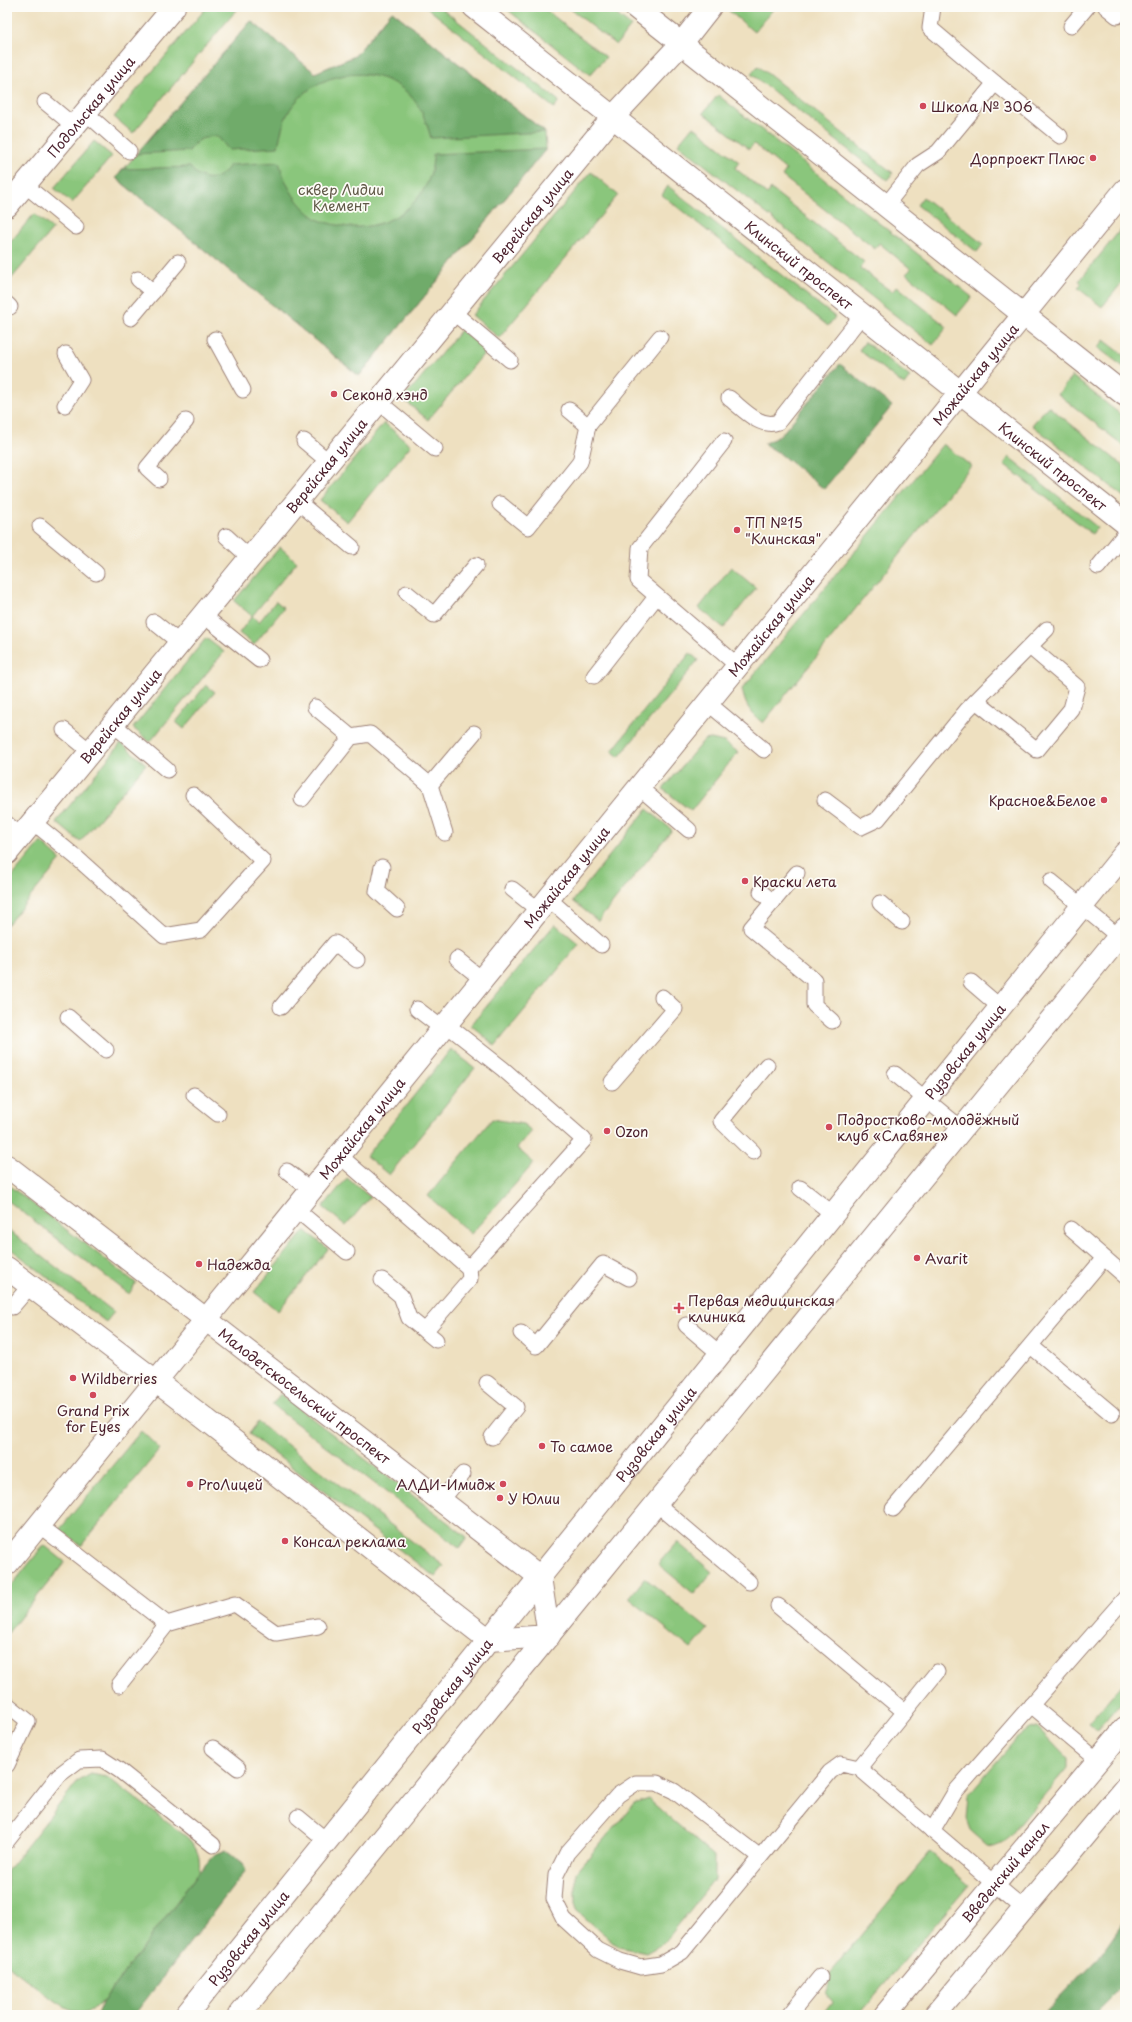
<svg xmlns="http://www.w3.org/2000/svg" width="1132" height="2022" font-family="'Playpen Sans',sans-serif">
<rect width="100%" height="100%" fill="#fdfcf7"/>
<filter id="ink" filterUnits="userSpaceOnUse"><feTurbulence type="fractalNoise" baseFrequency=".025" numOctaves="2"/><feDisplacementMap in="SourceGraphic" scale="8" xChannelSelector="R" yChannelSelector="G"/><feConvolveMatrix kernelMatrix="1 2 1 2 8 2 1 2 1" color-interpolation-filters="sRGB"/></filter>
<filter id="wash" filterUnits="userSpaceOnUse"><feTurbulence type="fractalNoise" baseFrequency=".012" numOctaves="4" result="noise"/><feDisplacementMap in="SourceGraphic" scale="16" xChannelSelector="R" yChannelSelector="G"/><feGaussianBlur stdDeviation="0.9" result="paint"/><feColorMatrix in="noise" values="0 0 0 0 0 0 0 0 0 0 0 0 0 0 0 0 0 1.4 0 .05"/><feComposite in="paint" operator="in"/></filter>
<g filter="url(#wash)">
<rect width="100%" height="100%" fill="#eee0c0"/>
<!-- green -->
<g fill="#8ac67b" stroke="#6a7253">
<polygon points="207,7 239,7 133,133 114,117"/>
<polygon points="426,7 440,7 559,101 554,108"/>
<polygon points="504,7 542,7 606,57 590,75"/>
<polygon points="568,7 607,7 631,26 616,45"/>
<polygon points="730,7 775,7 754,32 728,10"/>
<polygon points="392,11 545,132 546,149 359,376 116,178 251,21 315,73 355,56"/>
<polygon points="758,66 893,173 887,180 751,74"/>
<polygon points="718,95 972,297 957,315 906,274 911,269 879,243 875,249 782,176 786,170 754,144 749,149 703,113"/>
<polygon points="693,126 739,162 735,168 767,194 771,189 864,262 860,268 892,292 897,286 947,327 933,345 678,144"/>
<polygon points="94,141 112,156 72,203 54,188"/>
<polygon points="591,172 618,195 499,338 472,315"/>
<polygon points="668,186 835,317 828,326 662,195"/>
<polygon points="923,197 983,244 977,252 917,205"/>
<polygon points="34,214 53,229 7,284 7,246"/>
<polygon points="1125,224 1125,279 1102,307 1078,288 1082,284 1079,281"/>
<polygon points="461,330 487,350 428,420 403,399"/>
<polygon points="1104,340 1125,356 1125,368 1098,348"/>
<polygon points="865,342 910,377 904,385 859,350"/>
<polygon points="1072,376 1125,418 1125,447 1058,394"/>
<polygon points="1048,406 1125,467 1125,498 1032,425"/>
<polygon points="384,423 411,445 347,522 320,500"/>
<path d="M943 444 971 466 763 723C750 713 745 705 742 689Z"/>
<polygon points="1009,457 1097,527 1092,534 1004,464"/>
<polygon points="280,547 297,562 252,616 259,622 276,601 284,608 254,645 239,633 252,616 234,601"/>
<polygon points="731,567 756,588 724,628 699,608"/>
<polygon points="206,638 224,652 150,742 133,728"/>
<polygon points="690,653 698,660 619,757 612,751"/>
<polygon points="206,685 215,692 184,729 176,722"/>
<polygon points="711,739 724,742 738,752 691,811 663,789 704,740"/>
<polygon points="121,743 146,764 80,842 56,822"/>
<polygon points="647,809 672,830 598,921 573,901"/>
<polygon points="41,842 61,860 7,925 7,883"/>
<polygon points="555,924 579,944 495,1046 471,1025"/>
<polygon points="451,1049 475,1068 389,1175 366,1156"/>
<polygon points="492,1119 523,1124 532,1131 517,1148 534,1163 471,1234 428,1196"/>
<polygon points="347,1178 370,1197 346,1226 323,1207"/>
<polygon points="7,1184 136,1283 129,1294 7,1200"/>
<polygon points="7,1229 114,1312 106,1322 7,1246"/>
<polygon points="305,1230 328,1249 278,1311 254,1292"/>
<polygon points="280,1394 467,1537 459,1548 272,1405"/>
<polygon points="258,1422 444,1566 435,1577 249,1434"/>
<polygon points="141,1431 160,1449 81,1546 60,1529"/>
<polygon points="677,1542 712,1572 694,1594 658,1564"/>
<polygon points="44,1545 65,1562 7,1634 7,1591"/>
<polygon points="645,1578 708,1629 691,1649 629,1598"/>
<polygon points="1125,1681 1125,1698 1098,1730 1089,1723"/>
<polygon points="1037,1727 1067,1758 1067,1768 1004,1843 995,1847 988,1846 970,1830 966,1819 968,1795 1017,1738 1029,1729"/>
<path d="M91 1774 107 1777 187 1837C197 1848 201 1856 199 1872L103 2001C96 2008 90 2013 79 2012 64 2011 22 1975 7 1965V1871L77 1782Z"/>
<polygon points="648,1799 714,1856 714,1880 664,1943 646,1953 619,1947 576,1910 576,1872 634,1804"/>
<polygon points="930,1852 969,1885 858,2015 822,2015 833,2002 825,1993 829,1984 827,1976"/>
</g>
<!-- forest -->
<g fill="#6fab6b" stroke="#5c654b">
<path d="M392 11 545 132 431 138C426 120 419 101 403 89 370 64 319 72 294 104 284 116 281 132 278 147L229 150 218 137C205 135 196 140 189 151L136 154 251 21 315 73 355 56Z"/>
<path d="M546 149 359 376 116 178 123 169 190 167C202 183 220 182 230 165L279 162C285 185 297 206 317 219 323 222 331 224 338 225 383 236 434 203 433 154Z"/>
<polygon points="840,364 892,406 824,489 779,453 764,444 781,435"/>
<polygon points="226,1850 243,1863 246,1870 134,2015 97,2015 103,2001 199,1872 214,1855"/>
<polygon points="1125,1920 1125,1984 1094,2015 1043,2015 1099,1957"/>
</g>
</g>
<g filter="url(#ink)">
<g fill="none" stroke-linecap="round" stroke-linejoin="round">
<!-- service casing -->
<g stroke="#9c8076" stroke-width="17">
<g id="service">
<polyline points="1106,7 1117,16"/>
<polyline points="1071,26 1087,7"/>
<polyline points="995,83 1060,136"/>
<polyline points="45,102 74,126"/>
<polyline points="85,112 129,151"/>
<polyline points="25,185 76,227"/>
<polyline points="886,205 918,165 938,152 995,83 930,28 933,7"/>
<polyline points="138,279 153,292"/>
<polyline points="7,304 10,307"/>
<polyline points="453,312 510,360"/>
<polyline points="131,318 178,262"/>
<polyline points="215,339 243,390"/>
<path d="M729 398C743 409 760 429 778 422L863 314"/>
<polyline points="379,402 435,449"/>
<polyline points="65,405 81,380 66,354"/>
<polyline points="569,410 588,426"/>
<polyline points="304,441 329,462"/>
<polyline points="724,441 640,548 638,580 738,666"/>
<polyline points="159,479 147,468 186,421"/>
<polyline points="297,501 352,547"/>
<polyline points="500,504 528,527 580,462 588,426 660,337"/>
<polyline points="40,526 96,573"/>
<polyline points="226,536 250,558"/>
<polyline points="1098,567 1125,534"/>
<polyline points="407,593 434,615 476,565"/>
<polyline points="203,615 259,660"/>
<polyline points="154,622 180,643"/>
<polyline points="594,676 656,597"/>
<polyline points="976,701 1037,750 1071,709 1077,687 1030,647"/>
<polyline points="708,703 764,750"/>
<polyline points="315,707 351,737"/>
<polyline points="113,724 167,770"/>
<polyline points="64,730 91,752"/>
<polyline points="430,785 445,833"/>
<polyline points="640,788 689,830"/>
<polyline points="302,799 351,737 370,734 430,785 474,733"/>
<polyline points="825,800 861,827 878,819 967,710 1047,629"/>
<polyline points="33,822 77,858 164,936 201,930 263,861 193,795"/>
<polyline points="7,824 21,836"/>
<polyline points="382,867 377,891 397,909"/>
<polyline points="797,873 751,928 814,980 814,1005 832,1021"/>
<polyline points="1051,881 1119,937"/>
<polyline points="512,889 540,911"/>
<polyline points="761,892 773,902"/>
<polyline points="549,899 601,945"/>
<polyline points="880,903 902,922"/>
<polyline points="457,959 483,980"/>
<polyline points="971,982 1000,1007"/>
<polyline points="281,1007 335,943 357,960"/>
<polyline points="417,1009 443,1029"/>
<polyline points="68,1017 106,1050"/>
<polyline points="895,1074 962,1129"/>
<polyline points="612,1082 675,1009 662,997"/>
<polyline points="194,1095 218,1114"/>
<polyline points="753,1152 721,1121 767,1065"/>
<polyline points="340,1156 469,1268 584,1140 503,1069 447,1025"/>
<polyline points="287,1171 312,1191"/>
<polyline points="800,1188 833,1214"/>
<polyline points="297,1210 347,1252"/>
<polyline points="1071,1229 1125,1276"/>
<polyline points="382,1280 401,1296 409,1318 436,1340"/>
<polyline points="12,1307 30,1286"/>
<polyline points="686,1325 720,1354"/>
<polyline points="425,1331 470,1279 469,1268"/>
<polyline points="521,1333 536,1346 603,1264 629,1278"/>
<polyline points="1031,1346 1112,1414"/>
<polyline points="487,1383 516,1407 492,1437"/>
<polyline points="441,1501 463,1474"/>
<polyline points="657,1504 749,1582"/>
<polyline points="893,1509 1104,1258"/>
<polyline points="39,1525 167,1624 235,1604 276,1633 318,1626"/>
<polyline points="778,1606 905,1712"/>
<polyline points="937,1672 859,1768 1024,1909"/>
<polyline points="119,1685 167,1624"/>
<polyline points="7,1704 28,1721 7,1765"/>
<polyline points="1031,1705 1097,1760"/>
<polyline points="213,1748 238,1768"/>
<polyline points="298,1817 327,1841"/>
<polyline points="932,1831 955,1792 1125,1598"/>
<polyline points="7,1841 59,1775 79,1760 102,1759 119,1770 213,1845"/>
<polyline points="760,1857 674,1791 657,1783 636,1783 618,1795 567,1853 556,1875 554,1899 564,1919 598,1950 620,1961 641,1967 661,1964 682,1952 830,1772 841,1764 859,1768"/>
<polyline points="789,2015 820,1977"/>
</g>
</g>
<!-- minor casing -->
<g stroke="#9c8076" stroke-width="24">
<g id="minor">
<path id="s1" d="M474 7 1125 523"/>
<polyline points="635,7 1125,395"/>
<path id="s2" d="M7 206 174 7"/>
<path id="s3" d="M7 853 613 117 681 44 710 7"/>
<path id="s4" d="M7 1166 540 1577 549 1636 489 1640 203 1417 7 1268"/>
<path id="s5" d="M7 1564 1125 190"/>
<path id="s6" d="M885 2015 1125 1728"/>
</g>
</g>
<!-- tertiary casing -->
<g stroke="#9c8076" stroke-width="24">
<g id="tertiary">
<path id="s7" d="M186 2015 1125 853"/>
<polyline points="239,2015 1125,929"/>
<polyline points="935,2015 1125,1788"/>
</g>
</g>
<!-- service -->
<use href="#service" stroke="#fff" stroke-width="15"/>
<!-- minor -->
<use href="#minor" stroke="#fff" stroke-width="22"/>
<!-- tertiary -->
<use href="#tertiary" stroke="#fff" stroke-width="22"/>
</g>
</g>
<!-- markers -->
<g fill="#d1495b" stroke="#fdfcf7" stroke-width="1.5">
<circle cx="923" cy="106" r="4"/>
<circle cx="1093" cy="158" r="4"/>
<circle cx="334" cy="394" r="4"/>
<circle cx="737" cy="530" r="4"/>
<circle cx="1104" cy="800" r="4"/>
<circle cx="745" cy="881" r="4"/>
<circle cx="829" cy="1127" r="4"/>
<circle cx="607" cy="1131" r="4"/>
<circle cx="917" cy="1258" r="4"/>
<circle cx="199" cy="1264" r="4"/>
<path d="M677 1302h4v4h4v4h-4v4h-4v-4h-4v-4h4z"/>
<circle cx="73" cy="1378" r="4"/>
<circle cx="93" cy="1395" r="4"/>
<circle cx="542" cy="1446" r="4"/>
<circle cx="190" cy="1484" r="4"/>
<circle cx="503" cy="1484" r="4"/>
<circle cx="500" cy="1498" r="4"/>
<circle cx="285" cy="1541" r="4"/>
</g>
<g text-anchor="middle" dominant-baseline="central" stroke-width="3.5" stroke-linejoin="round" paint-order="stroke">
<!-- poi labels -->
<g font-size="14" fill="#4a1f2b" stroke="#fdfcf7" text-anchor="start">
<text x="931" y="106">Школа № 306</text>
<text x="1085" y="158" text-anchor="end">Дорпроект Плюс</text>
<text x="342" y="394">Секонд хэнд</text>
<text x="745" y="522">ТП №15<tspan x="745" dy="16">"Клинская"</tspan></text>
<text x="1096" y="800" text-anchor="end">Красное&amp;Белое</text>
<text x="753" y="881">Краски лета</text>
<text x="837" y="1119">Подростково-молодёжный<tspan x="837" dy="16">клуб «Славяне»</tspan></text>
<text x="615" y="1131">Ozon</text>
<text x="925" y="1258">Avarit</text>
<text x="207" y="1264">Надежда</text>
<text x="688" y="1300">Первая медицинская<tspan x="688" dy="16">клиника</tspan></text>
<text x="81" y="1378">Wildberries</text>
<text x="93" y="1410" text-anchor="middle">Grand Prix<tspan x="93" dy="16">for Eyes</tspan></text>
<text x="550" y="1446">То самое</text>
<text x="198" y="1484">ProЛицей</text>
<text x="495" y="1484" text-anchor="end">АЛДИ-Имидж</text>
<text x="508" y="1498">У Юлии</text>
<text x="293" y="1541">Консал реклама</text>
</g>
<!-- street labels -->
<g font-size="14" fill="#4a1f2b" stroke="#fdfcf7">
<text stroke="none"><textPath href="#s2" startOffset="130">Подольская улица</textPath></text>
<text stroke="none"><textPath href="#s3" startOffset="826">Верейская улица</textPath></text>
<text stroke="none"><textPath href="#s1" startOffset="415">Клинский проспект</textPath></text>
<text stroke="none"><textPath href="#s5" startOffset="1534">Можайская улица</textPath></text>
<text stroke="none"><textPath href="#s3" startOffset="502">Верейская улица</textPath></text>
<text stroke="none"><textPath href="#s1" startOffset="739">Клинский проспект</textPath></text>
<text stroke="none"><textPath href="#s5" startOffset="1210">Можайская улица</textPath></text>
<text stroke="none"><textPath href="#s3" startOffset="178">Верейская улица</textPath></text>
<text stroke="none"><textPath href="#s5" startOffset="886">Можайская улица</textPath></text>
<text stroke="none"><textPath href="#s7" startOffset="1239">Рузовская улица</textPath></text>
<text stroke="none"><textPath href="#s5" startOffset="562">Можайская улица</textPath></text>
<text stroke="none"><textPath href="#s4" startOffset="376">Малодетскосельский проспект</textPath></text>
<text stroke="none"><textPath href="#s7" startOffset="747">Рузовская улица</textPath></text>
<text stroke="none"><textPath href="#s7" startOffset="423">Рузовская улица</textPath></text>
<text stroke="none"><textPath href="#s6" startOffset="187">Введенский канал</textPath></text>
<text stroke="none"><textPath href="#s7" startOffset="99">Рузовская улица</textPath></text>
</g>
<!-- park labels -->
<g font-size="14" fill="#605947" stroke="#fdfcf7">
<text x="341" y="189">сквер Лидии<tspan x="341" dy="16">Клемент</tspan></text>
</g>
</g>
<!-- margin -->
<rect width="1132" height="2022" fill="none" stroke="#fdfcf7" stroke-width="24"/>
</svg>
